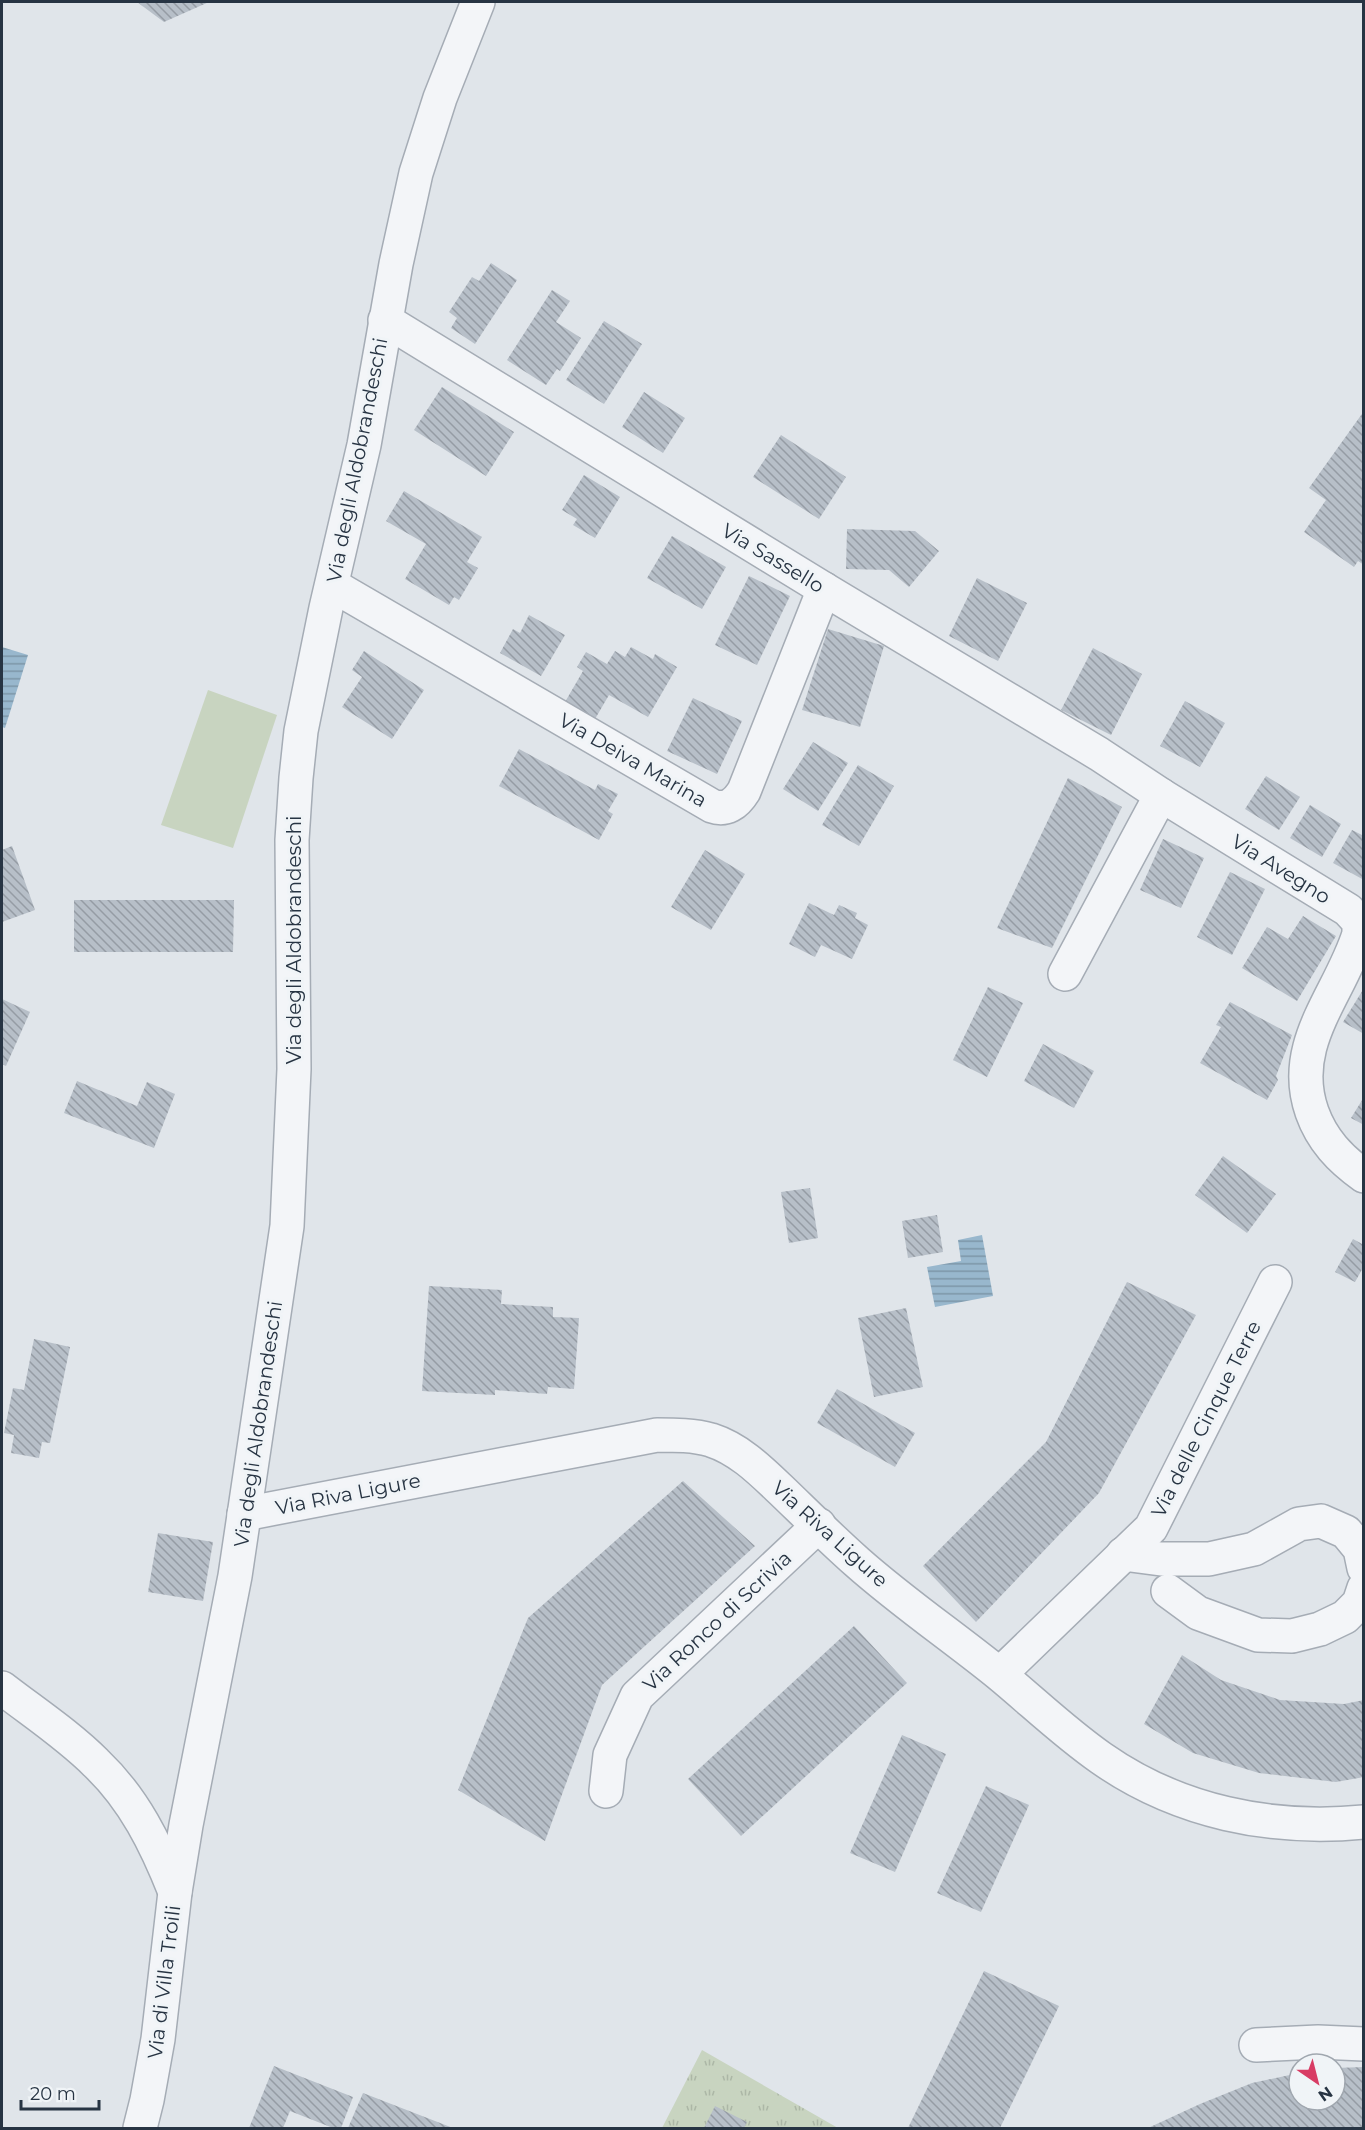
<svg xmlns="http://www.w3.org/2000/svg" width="1365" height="2130" font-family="Montserrat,sans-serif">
<defs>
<pattern id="park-tufts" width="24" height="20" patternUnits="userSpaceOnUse" patternTransform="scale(1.5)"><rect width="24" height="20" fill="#c8d4c0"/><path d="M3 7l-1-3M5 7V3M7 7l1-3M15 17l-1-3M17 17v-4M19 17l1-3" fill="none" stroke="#acb7a6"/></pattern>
<pattern id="water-rules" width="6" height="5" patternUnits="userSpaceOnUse" patternTransform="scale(1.5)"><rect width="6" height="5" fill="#98b7cd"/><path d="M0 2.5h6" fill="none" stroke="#7c96a8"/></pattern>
<pattern id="building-back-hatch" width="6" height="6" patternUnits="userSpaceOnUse" patternTransform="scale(1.5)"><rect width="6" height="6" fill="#b7bfc8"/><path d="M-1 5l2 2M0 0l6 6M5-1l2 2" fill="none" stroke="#959ca4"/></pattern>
</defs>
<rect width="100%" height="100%" fill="#e0e5ea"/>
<!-- park -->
<polygon fill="url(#park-tufts)" points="702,2050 838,2128 662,2128"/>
<!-- pitch -->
<polygon fill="#c8d4c0" points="208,690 277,715 233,848 161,825"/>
<!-- water -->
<g fill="url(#water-rules)">
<polygon points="2,647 28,655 5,728 2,727"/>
<polygon points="982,1235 993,1296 935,1307 927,1267 961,1261 958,1240"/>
</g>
<!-- building -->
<g fill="url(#building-back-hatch)">
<polygon points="137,2 209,2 164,22"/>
<polygon points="491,263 517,280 475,344 451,328 457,318 449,312 472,277 479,281"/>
<polygon points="552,290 570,301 556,322 581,338 560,371 557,369 546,385 507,360"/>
<polygon points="604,321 642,344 604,404 566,380"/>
<polygon points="442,387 514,432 486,476 414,430"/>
<polygon points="644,392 685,418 663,453 622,427"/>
<polygon points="1364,411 1364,565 1358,561 1354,567 1304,532 1326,500 1309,488"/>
<polygon points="781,435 846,477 819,519 753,477"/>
<polygon points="584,475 620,497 595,538 573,525 577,519 562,510"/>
<polygon points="404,491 482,537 467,562 478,568 459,600 454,597 449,605 405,579 426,544 386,521"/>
<polygon points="847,529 915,531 939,551 909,587 889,570 846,569"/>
<polygon points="672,536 726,567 702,609 647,578"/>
<polygon points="749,576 790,596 757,665 715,645"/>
<polygon points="977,578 1027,603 998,661 949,636"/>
<polygon points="529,615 565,635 541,676 500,653 513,629 520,633"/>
<polygon points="828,629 884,646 860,727 802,710"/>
<polygon points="631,647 653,659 655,654 677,667 648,717 609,695 595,719 565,702 583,671 577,667 586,652 607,664 615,651 625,657"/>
<polygon points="1093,648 1142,674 1111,735 1061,710"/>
<polygon points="364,651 424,690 392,739 342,707 362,677 352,670"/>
<polygon points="693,698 742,721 717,774 667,751"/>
<polygon points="1185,701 1225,723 1200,767 1160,746"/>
<polygon points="813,742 848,763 818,811 783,789"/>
<polygon points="519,749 595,790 598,784 618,794 608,811 613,814 599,840 499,786"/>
<polygon points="858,765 894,786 859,846 822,825"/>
<polygon points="1266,776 1300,797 1279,830 1245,809"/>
<polygon points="1068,778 1122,807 1052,948 997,928"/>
<polygon points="1310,805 1341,824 1322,857 1290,838"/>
<polygon points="1352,830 1364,836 1364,880 1333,863"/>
<polygon points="1163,839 1204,858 1181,908 1140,890"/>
<polygon points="12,846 35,910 2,922 2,850"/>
<polygon points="705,850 745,874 711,930 671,907"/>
<polygon points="1230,872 1265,889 1232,955 1197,937"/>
<polygon points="74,900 234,900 233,952 74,952"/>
<polygon points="809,903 834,915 839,905 857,913 855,918 868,925 852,959 821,945 815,957 789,944"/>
<polygon points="1303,916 1336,936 1297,1001 1242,968 1267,927 1288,939"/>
<polygon points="988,987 1023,1003 987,1077 953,1060"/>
<polygon points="1364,988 1364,1034 1343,1022"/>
<polygon points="2,999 30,1012 6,1066 2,1064"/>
<polygon points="1230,1002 1292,1035 1276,1076 1278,1080 1267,1100 1200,1063 1221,1027 1216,1025"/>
<polygon points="1043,1044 1094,1071 1074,1108 1024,1081"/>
<polygon points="77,1081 137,1106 147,1082 175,1094 154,1148 64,1113"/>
<polygon points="1364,1097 1364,1125 1351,1118"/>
<polygon points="1223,1156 1276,1194 1247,1233 1195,1195"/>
<polygon points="810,1188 818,1238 789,1243 781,1192"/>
<polygon points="937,1215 943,1252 908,1258 902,1221"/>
<polygon points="1353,1239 1364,1245 1364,1266 1355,1282 1335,1272"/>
<polygon points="1127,1282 1196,1315 1099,1493 976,1622 923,1566 1046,1442"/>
<polygon points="429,1286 502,1290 501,1304 553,1307 553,1317 579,1318 574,1389 548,1387 547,1394 495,1390 495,1395 422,1391"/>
<polygon points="906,1308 923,1387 874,1397 858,1318"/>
<polygon points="34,1339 70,1347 50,1443 42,1442 39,1458 11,1453 14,1435 4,1433 13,1388 24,1390"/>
<polygon points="837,1389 915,1433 895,1467 817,1423"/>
<polygon points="683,1481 755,1546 602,1685 545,1841 458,1790 528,1618"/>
<polygon points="158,1533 213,1542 203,1601 148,1592"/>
<polygon points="854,1626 907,1683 741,1836 688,1779"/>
<polygon points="1182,1655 1221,1680 1280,1700 1344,1704 1364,1700 1364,1777 1336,1782 1259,1773 1193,1753 1144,1724"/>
<polygon points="902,1735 946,1754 895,1872 850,1853"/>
<polygon points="986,1786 1029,1805 981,1912 937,1893"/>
<polygon points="984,1971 1059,2006 1000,2128 908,2128"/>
<polygon points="274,2066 353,2097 341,2128 333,2128 290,2111 283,2128 249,2128"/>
<polygon points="1364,2067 1364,2128 1148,2128 1200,2104 1252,2083 1299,2073 1299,2100 1335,2100 1335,2068"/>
<polygon points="363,2093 453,2128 348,2128"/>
<polygon points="715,2106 747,2122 744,2128 704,2128"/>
</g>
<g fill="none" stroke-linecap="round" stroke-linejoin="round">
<!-- minor casing -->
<g stroke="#a5acb5" stroke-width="36">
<g id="minor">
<polyline points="385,320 824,589 1099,754 1161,795"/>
<path d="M332 585 712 806C726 811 736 804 744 791L824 589"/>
<path d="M1065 974 1161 795 1348 910 1359 922V934C1340 995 1288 1044 1312 1112 1322 1140 1340 1159 1364 1176"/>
<path d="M244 1514 657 1435C675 1435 694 1435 711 1440 739 1449 760 1470 781 1490 806 1514 831 1539 857 1562 902 1602 952 1636 999 1674 1033 1702 1065 1733 1101 1758 1178 1812 1271 1831 1364 1822"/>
<polyline points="1123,1554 1161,1559 1209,1559 1254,1549 1299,1524 1321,1521 1346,1532 1360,1549 1364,1568"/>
<polyline points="1168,1591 1198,1613 1258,1635 1292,1636 1320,1629 1345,1617 1359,1603 1364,1588"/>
<polyline points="1000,1674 1151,1528 1275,1282"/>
<path d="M2 1688C33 1712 68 1735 96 1763 134 1799 156 1844 175 1892"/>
<polyline points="606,1791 610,1755 637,1696 819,1525"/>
<polyline points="1256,2045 1318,2042 1364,2044"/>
<polyline points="140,2128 147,2100 158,2039 175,1892 186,1825 235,1576 287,1226 294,1069 292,840 296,778 301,731 326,608 364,445 396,264 416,173 440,98 478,2"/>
</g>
</g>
<!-- minor -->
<use href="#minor" stroke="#f3f5f8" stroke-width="33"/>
</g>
<g text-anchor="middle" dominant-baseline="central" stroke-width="6" stroke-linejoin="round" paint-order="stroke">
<!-- street labels -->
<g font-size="20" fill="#273443" stroke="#f0f4f7">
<text transform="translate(357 460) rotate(-79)">Via degli Aldobrandeschi</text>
<text transform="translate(773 558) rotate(31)">Via Sassello</text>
<text transform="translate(633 760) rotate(30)">Via Deiva Marina</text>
<text transform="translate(1281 869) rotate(32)">Via Avegno</text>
<text transform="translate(294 940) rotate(-90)">Via degli Aldobrandeschi</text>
<text transform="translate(1206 1419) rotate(-63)">Via delle Cinque Terre</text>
<text transform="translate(258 1424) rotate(-82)">Via degli Aldobrandeschi</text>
<text transform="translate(348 1494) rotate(-11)">Via Riva Ligure</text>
<text transform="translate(830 1534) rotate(42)">Via Riva Ligure</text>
<text transform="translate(717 1621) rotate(-43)">Via Ronco di Scrivia</text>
<text transform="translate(164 1982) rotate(-83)">Via di Villa Troili</text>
</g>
</g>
<!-- border -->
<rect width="1365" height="2130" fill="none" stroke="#273443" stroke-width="6"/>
<!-- north arrow -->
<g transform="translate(1317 2082) rotate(145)"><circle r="28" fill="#f0f4f7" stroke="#a0a7af" stroke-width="1.5"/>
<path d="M0-4.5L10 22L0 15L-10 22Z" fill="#d83c64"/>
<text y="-9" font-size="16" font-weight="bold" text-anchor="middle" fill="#273443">N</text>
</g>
<!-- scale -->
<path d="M21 2100v9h78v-9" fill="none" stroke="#273443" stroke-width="3"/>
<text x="30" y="2100" font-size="18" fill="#273443" stroke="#f0f4f7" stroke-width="4.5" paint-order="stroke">20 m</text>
</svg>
